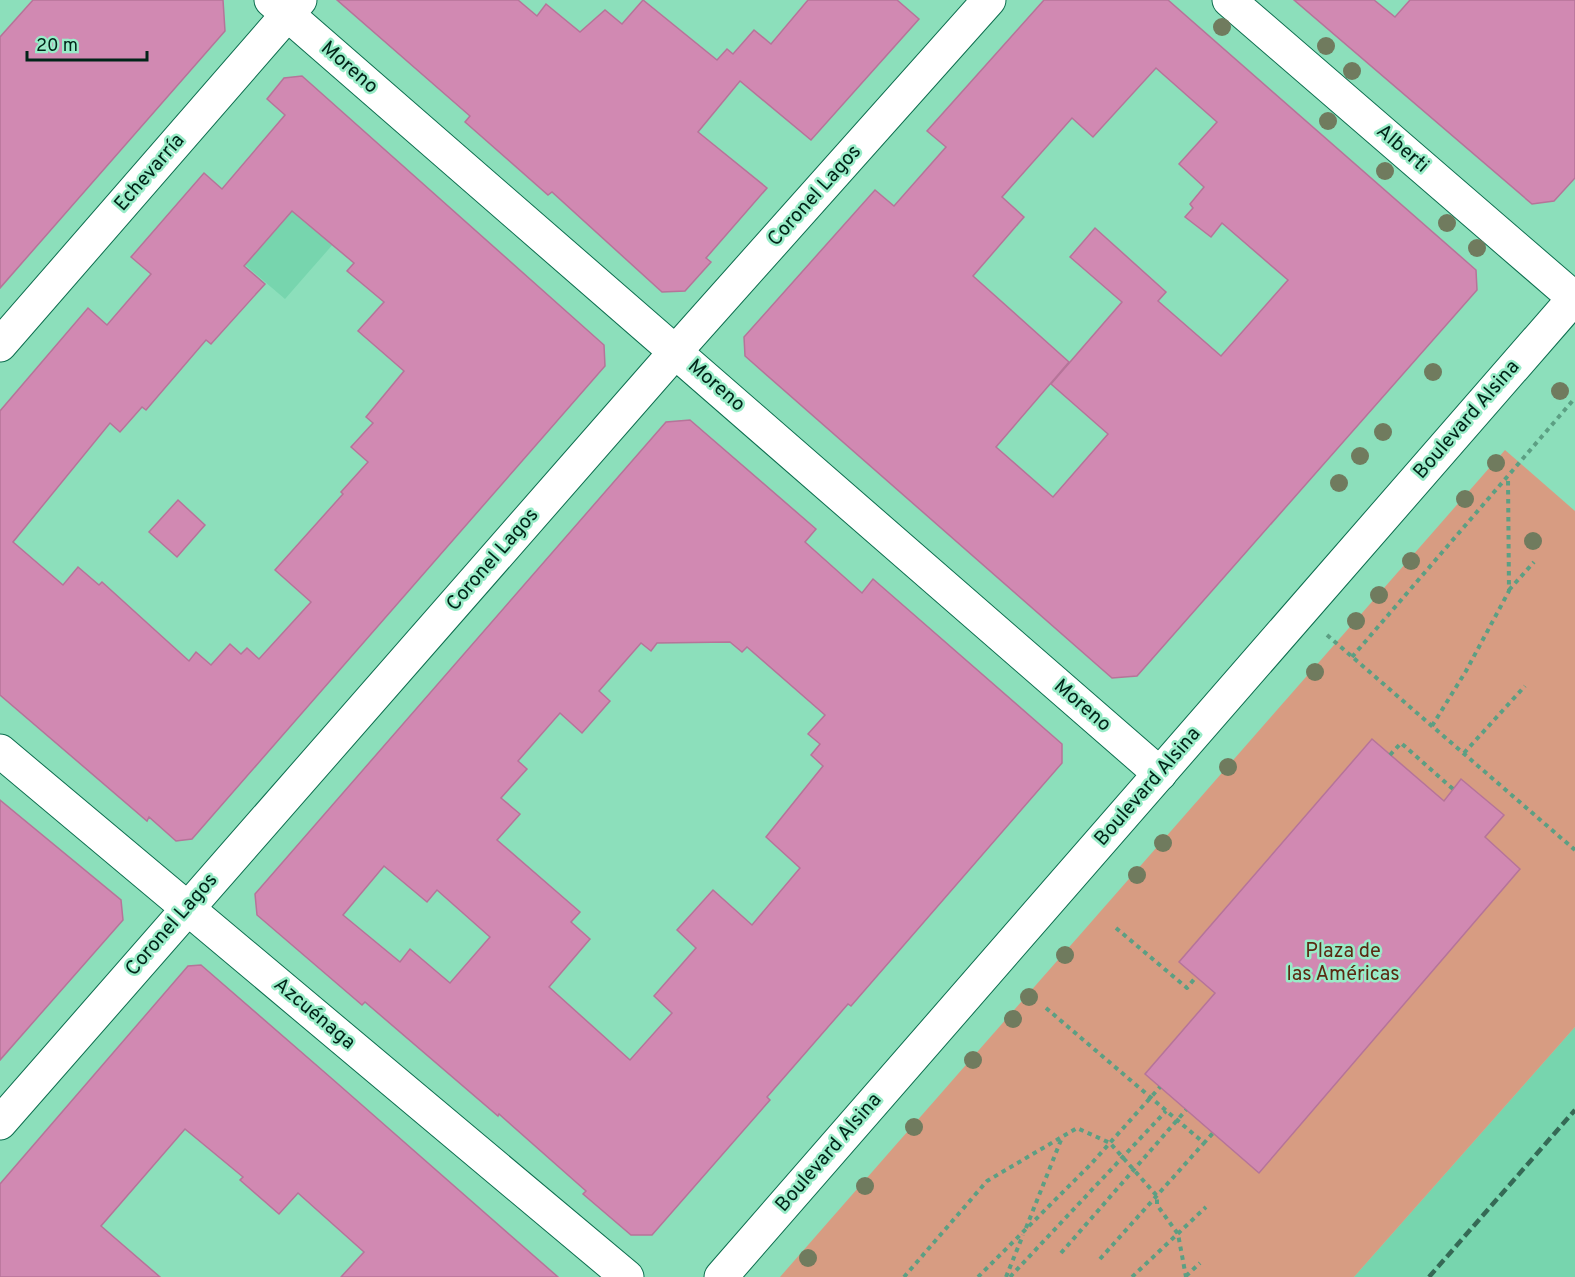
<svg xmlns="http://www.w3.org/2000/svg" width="1575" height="1277" font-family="Overpass,sans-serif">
<rect width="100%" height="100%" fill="#8cdfbb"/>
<!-- built -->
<g fill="#77d5ae">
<polygon points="351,129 398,170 285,299 238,259"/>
<polygon points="1575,1027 1575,1277 1354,1277"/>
</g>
<!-- green -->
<polygon fill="#d79c82" points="1505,450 1575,511 1575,1027 1354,1277 780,1277"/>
<!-- building -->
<g fill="#d189b2" stroke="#b67499" stroke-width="1.5" fill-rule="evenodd">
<polygon points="33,0 223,0 225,31 0,288 0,37"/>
<polygon points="337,0 518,0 537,16 546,4 580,32 605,10 622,24 643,0 717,60 727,49 733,54 754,30 771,44 808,0 897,0 919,19 811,140 740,81 698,132 767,188 706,258 711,262 685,291 662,292 552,192 548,195 465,122 470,116"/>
<path d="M1044 0H1168L1476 270 1477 290 1137 676 1112 678 745 356 744 337 875 190 894 206 946 147 927 131ZM1156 68 1217 122 1179 164 1204 187 1190 204 1193 208 1185 217 1211 237 1222 223 1288 280 1221 356 1158 301 1166 292 1095 228 1070 257 1122 302 1051 384 1108 434 1053 497 996 447 1069 362 973 276 1024 217 1002 197 1072 118 1093 137Z"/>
<polygon points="1294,0 1374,0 1395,17 1410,0 1575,0 1575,178 1554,201 1532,204"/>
<path d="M302 76 604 345 605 366 192 839 176 841 149 817 147 821 0 695V411L88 308 107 325 151 274 131 257 204 173 222 189 285 115 267 99 284 78ZM292 211 354 263 347 271 384 302 358 331 404 371 366 417 373 423 351 447 368 462 341 492 343 494 275 570 311 602 259 659 247 648 241 654 230 644 211 665 196 652 189 661 102 582 99 585 78 567 63 585 13 542 110 423 120 432 142 407 146 410 206 340 211 344 265 284 244 266Z"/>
<path d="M690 420 816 529 805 542 862 593 873 579 1062 744V763L851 1006 848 1004 767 1097 770 1100 652 1235H631L583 1194 586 1191 499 1114 498 1116 365 1002 362 1005 257 915 255 894 666 422ZM730 642 742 652 747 647 825 715 808 734 820 744 811 755 823 766 766 837 800 868 752 925 713 890 677 930 696 948 654 996 672 1013 630 1060 549 987 590 939 571 922 580 912 497 840 520 814 501 798 527 769 518 761 560 713 582 733 610 701 599 691 641 643 651 651 657 643ZM384 866 427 902 437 890 490 937 450 983 410 949 400 962 343 915Z"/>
<polygon points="178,500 205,525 177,557 149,532"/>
<polygon points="1372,739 1444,801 1461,779 1504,815 1485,837 1520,869 1259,1173 1145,1074 1215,993 1179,962"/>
<polygon points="0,800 121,900 123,920 0,1060"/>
<polygon points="201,965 330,1077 558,1277 341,1277 364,1252 298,1193 279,1214 240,1180 243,1177 185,1129 101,1226 160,1277 0,1277 0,1184 188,966"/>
</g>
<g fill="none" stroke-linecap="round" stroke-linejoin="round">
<!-- street casing -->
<g stroke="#0d6e4f" stroke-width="35">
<g id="street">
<polyline points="271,0 1160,774"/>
<polyline points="1229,0 1574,298"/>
<polyline points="0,345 300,0"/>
<polyline points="0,751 627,1277"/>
<polyline points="0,1123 676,351 989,0"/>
</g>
</g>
<!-- secondary casing -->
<g stroke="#0d6e4f" stroke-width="35">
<polyline id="secondary" points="721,1277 1575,297"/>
</g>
<!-- path -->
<g stroke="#5c9f83" stroke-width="4" stroke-dasharray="4.5 4.5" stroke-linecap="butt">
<polyline points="1509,590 1534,562"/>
<polyline points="1327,635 1575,850"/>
<polyline points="1352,657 1575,398"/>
<polyline points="1432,726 1466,671 1509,591 1508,477"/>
<polyline points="1464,753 1525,686"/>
<polyline points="1390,755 1401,743 1453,789"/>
<polyline points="1116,928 1187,988 1196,977"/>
<polyline points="1046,1008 1204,1143 1213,1133"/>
<polyline points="1026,1228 1061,1140"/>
<polyline points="1061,1253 1186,1110"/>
<polyline points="1100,1259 1204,1143"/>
<polyline points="1186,1276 1200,1263"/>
<polyline points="904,1277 987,1181 1077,1128 1110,1143 1157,1196 1157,1205 1178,1234 1186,1277"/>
<polyline points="978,1277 1091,1164 1160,1087"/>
<polyline points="1006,1277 1023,1235"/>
<polyline points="1010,1277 1166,1111"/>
<polyline points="1132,1277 1206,1207"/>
</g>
<!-- street -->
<use href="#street" stroke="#fff" stroke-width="33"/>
<!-- secondary -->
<use href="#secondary" stroke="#fff" stroke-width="33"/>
<!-- rail -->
<polyline stroke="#356955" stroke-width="4.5" stroke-dasharray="9 4.5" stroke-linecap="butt" points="1429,1277 1575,1110"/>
</g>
<!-- trees -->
<g fill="#707b5e">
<circle cx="1222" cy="27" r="9"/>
<circle cx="1326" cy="46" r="9"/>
<circle cx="1352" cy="71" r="9"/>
<circle cx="1328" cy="121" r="9"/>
<circle cx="1385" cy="171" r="9"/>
<circle cx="1447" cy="223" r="9"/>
<circle cx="1477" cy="248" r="9"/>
<circle cx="1433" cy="372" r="9"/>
<circle cx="1560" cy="391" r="9"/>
<circle cx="1383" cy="432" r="9"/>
<circle cx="1360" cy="456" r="9"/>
<circle cx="1496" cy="463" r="9"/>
<circle cx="1339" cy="483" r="9"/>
<circle cx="1465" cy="499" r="9"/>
<circle cx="1533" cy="541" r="9"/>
<circle cx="1411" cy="561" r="9"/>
<circle cx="1379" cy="595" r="9"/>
<circle cx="1356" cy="621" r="9"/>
<circle cx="1315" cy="672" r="9"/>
<circle cx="1228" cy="767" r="9"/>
<circle cx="1163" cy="843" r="9"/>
<circle cx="1137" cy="875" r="9"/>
<circle cx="1065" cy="955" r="9"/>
<circle cx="1029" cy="997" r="9"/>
<circle cx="1013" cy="1019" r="9"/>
<circle cx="973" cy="1060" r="9"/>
<circle cx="914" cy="1127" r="9"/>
<circle cx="865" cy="1186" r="9"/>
<circle cx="808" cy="1258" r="9"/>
</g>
<g text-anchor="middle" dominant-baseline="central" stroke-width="5" stroke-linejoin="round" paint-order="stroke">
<!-- street labels -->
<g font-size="20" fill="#012418" stroke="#99ecc8">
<text transform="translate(349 68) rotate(41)">Moreno</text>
<text transform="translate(1402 149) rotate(41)">Alberti</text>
<text transform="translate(150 173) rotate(-49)">Echevarría</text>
<text transform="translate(815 196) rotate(-48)">Coronel Lagos</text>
<text transform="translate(716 386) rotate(41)">Moreno</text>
<text transform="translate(1467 420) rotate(-49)">Boulevard Alsina</text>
<text transform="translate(493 560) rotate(-49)">Coronel Lagos</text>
<text transform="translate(1082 706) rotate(41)">Moreno</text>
<text transform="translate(1148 787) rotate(-49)">Boulevard Alsina</text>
<text transform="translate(172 925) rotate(-49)">Coronel Lagos</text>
<text transform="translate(314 1014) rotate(40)">Azcuénaga</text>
<text transform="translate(829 1153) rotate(-49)">Boulevard Alsina</text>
</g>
<!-- park labels -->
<g font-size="20" fill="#5a2a12" stroke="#99ecc8">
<text x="1343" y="952">Plaza de<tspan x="1343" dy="23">las Américas</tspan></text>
</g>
</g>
<!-- scale -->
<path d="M27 51v9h120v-9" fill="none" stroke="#012418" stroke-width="3"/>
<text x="36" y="51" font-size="18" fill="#012418" stroke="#99ecc8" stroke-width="4.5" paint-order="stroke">20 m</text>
</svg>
